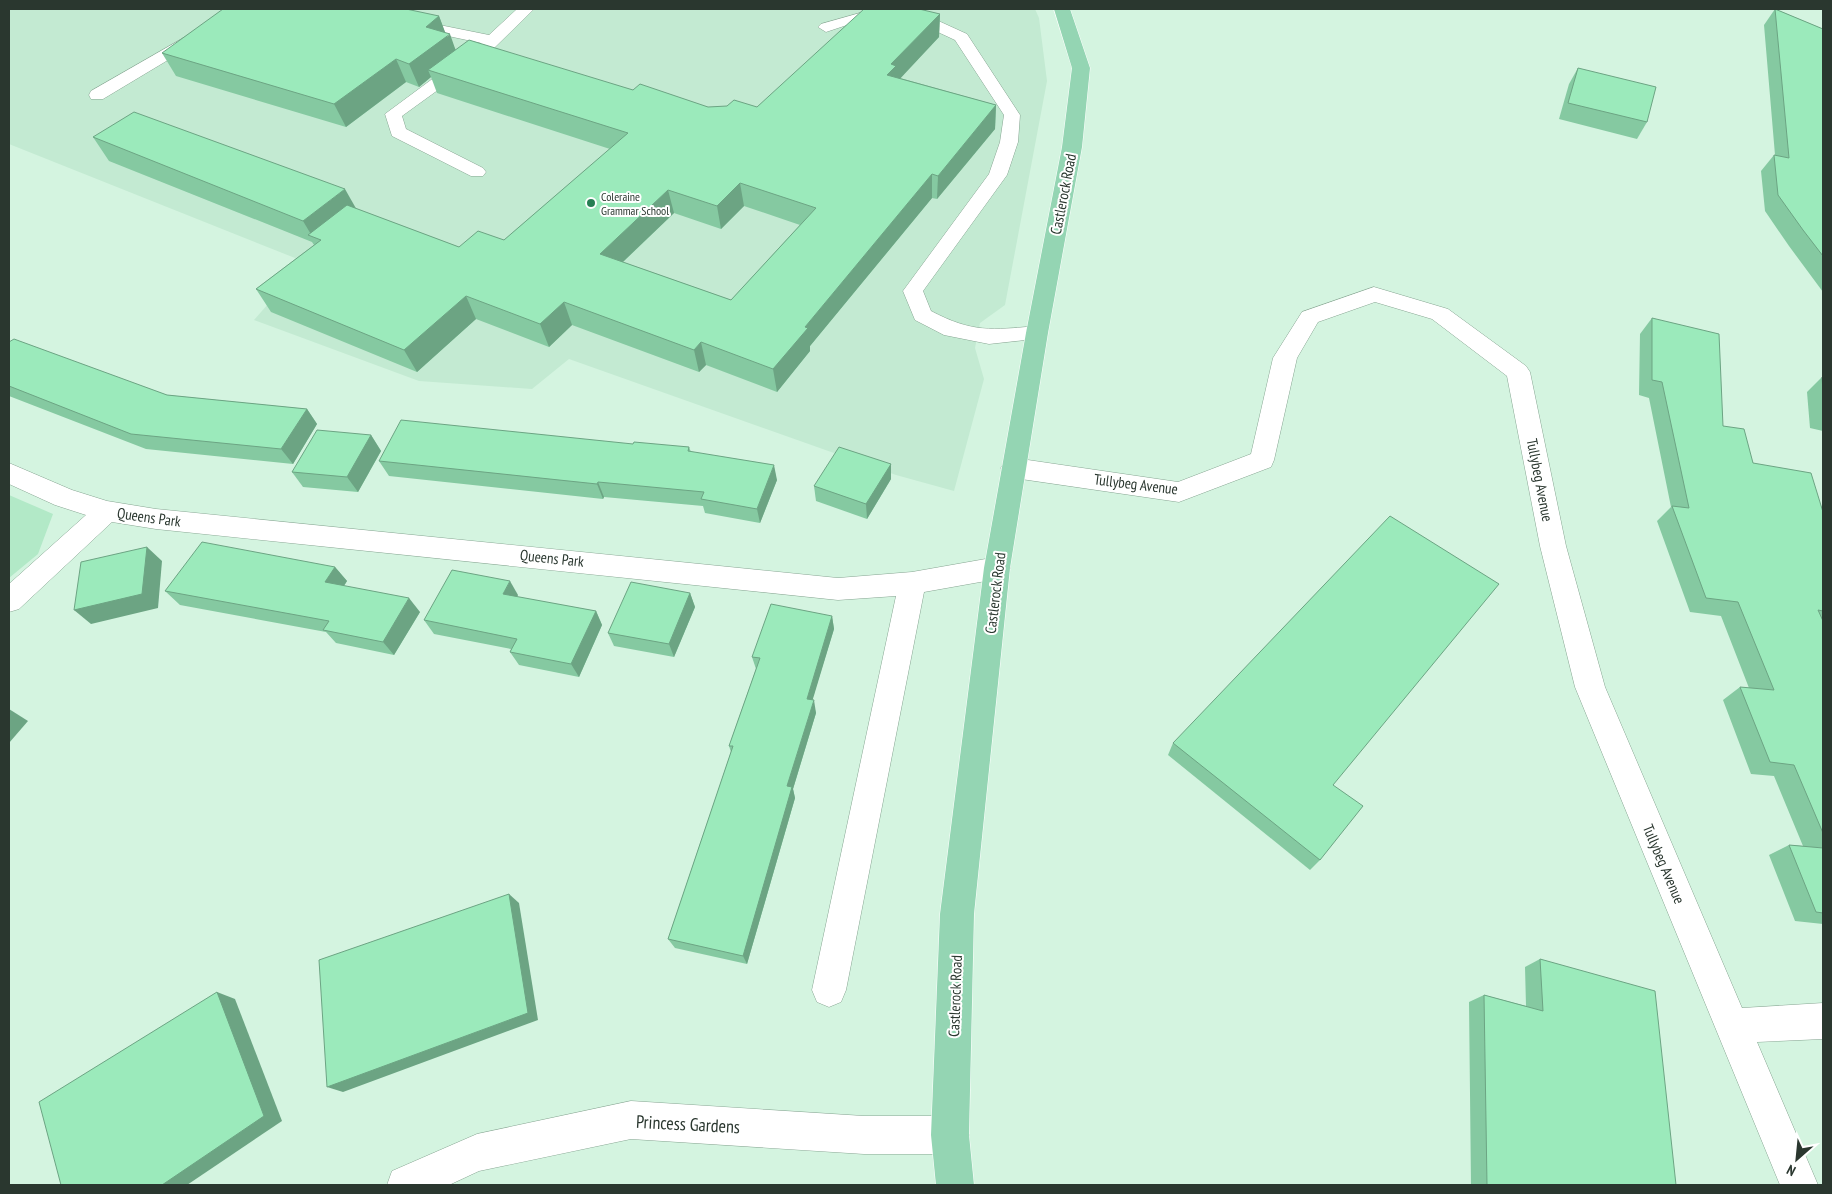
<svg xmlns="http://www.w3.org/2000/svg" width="1832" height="1194" font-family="'PT Sans Narrow',sans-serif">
<rect width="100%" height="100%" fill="#d4f4e0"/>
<!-- built -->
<polygon fill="#c3ead2" points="9,9 1035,9 1039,18 1047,81 1005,305 980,323 975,348 984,379 954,491 896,475 569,359 532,389 419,381 254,320 305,262 9,144"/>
<!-- green -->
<polygon fill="#b2e9c7" points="9,495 53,514 38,554 9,578"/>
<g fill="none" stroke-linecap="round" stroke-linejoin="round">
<!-- service casing -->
<g stroke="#87a592" stroke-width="1">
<g id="service">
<polygon points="234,9 253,9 103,99 91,99 89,95 91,91"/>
<polygon points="369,9 383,9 385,14 489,35 517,9 534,9 489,53 402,116 406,129 483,168 486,172 483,176 471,176 392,136 385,114 481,43 373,20"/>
<path d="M874 9H901L921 13 967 34 1020 115 1018 142 1007 175 923 291 931 311C973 333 991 330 1037 326L1044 328 1047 333 1044 338 989 344 944 335 915 320 903 291 989 174 1000 142 1004 115 955 40 912 20 888 16 862 20 826 32 818 27 821 24Z"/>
</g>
</g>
<!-- minor casing -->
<g stroke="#87a592" stroke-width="1">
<g id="minor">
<polygon points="1374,287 1448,309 1526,366 1530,372 1566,546 1605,687 1742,1008 1823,1003 1823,1039 1757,1042 1818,1185 1780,1185 1575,687 1540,546 1507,376 1432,319 1375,302 1318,322 1297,358 1274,460 1271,467 1179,502 1014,478 1005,475 1001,468 1005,461 1014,458 1178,482 1251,454 1273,358 1302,312"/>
<polygon points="9,463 72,490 107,501 156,509 838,578 912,572 997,557 1007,560 1010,568 1007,576 997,579 924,592 846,990 841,1002 829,1007 817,1002 812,990 896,596 838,600 156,529 112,522 19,609 9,612 9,584 86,515 55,505 9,484"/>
<polygon points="631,1101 864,1116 950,1116 963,1122 969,1135 963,1148 950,1154 864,1154 631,1139 479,1171 449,1185 387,1185 392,1171 477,1134"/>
</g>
</g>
<!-- primary casing -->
<g stroke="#fff" stroke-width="1">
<polygon id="primary" points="1054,9 1070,9 1090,68 1082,147 1048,333 1010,568 974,914 969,1135 974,1185 936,1185 931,1135 940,914 984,568 1026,333 1062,147 1072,68"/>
</g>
<!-- service -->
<use href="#service" fill="#fff" fill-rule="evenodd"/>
<!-- minor -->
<use href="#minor" fill="#fff" fill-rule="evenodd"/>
<!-- primary -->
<use href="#primary" fill="#94d5b3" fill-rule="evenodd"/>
</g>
<!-- wall -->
<g fill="#85c9a1" fill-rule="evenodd">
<polygon points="1775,9 1823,29 1823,292 1789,246 1765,211 1761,171 1774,155 1775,155 1764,25"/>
<path d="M940 14 939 37 900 78 996 105 995 129 937 199 932 198 810 346V351L777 392 706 365 699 372 572 325 549 347 476 319 417 372 271 312 256 289 314 245 312 242 109 161 93 137 356 209 459 247 504 240 610 149 437 93 431 77 419 87 406 82 346 127 176 76 162 53 439 16 445 33 456 50 708 107H757ZM744 206 800 225 731 300 623 262 674 213 721 229Z"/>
<polygon points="1578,68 1647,122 1637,139 1559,119 1569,84"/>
<polygon points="1652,318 1723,426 1753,463 1823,512 1823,924 1795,921 1769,855 1789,845 1803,846 1774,776 1751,774 1723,700 1740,687 1749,688 1721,616 1690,612 1657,521 1671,507 1649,398 1639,395 1640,334"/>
<polygon points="9,342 167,395 307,409 317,424 293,464 146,449 9,396"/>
<polygon points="1822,377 1823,378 1823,431 1810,428 1807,392"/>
<polygon points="371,435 381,451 358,492 303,487 292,472"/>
<polygon points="633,444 689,447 691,452 777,480 760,523 705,513 703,506 604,497 603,499 389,476 379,461"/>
<polygon points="891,464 891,479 867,519 816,501 814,486"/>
<polygon points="335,567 347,581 344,586 420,612 394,655 336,643 326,632 180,605 165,591"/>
<polygon points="690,593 695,607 674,657 614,646 608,633"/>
<polygon points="518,595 517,597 596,611 602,625 579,677 519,665 510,652 511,649 434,634 424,620"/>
<polygon points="832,616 834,629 812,700 816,713 793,789 795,798 747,964 675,948 668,939 731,752 729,746 756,669 752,657"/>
<polygon points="1173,743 1333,785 1320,860 1310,870 1168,755"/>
<polygon points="1540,959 1676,1185 1471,1185 1469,1002 1484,995 1526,1006 1525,967"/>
</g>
<!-- shaded-wall -->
<g fill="#6ca483">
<polygon points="940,14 939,37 897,82 887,75 891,64"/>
<polygon points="439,16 447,37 450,34 458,57 428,70 431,77 419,87 409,64 426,27"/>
<polygon points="396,59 406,82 346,127 334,104"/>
<polygon points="996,105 995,129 937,199 938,176"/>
<polygon points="932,174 932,198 810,346 810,351 777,392 773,369 805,327"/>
<polygon points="740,183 744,206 721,229 717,206"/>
<polygon points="345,189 358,212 312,236 303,221"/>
<polygon points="668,190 674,213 607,277 600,254"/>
<polygon points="466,296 476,319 417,372 404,350"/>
<polygon points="564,302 572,325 549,347 540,324"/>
<polygon points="701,342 706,365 699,372 694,350"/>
<polygon points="307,409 317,424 293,464 281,449"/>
<polygon points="371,435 381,451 358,492 347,477"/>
<polygon points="891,464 891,479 867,519 866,504"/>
<polygon points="774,465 777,480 760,523 757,509"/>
<polygon points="598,482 604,497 603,499 597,484"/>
<polygon points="147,547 162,561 158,608 91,624 74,610"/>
<polygon points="335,567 347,581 337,596 325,582"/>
<polygon points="510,581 518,595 511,608 503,594"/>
<polygon points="690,593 695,607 674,657 669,644"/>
<polygon points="409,598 420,612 394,655 383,642"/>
<polygon points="596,611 602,625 579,677 571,664"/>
<polygon points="832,616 834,629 809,712 807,699"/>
<polygon points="814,700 816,713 793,789 795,798 747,964 743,956 787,786"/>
<polygon points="9,709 28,721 9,743"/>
<polygon points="509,894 519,903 538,1020 343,1092 327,1087"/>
<polygon points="217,992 235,999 282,1121 187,1185 162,1185"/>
</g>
<!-- building -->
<g fill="#9beabb" stroke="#6ca483" fill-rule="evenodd">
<polygon points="223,9 406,9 439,16 426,27 450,34 409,64 396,59 334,104 162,53"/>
<path d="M864 9H919L940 14 891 64 896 66 887 75 996 105 938 176 932 174 805 327 808 328 773 369 701 342 694 350 564 302 540 324 466 296 404 350 256 289 321 240 308 235 347 205 459 247 478 231 504 240 628 133 428 70 469 40 633 90 640 84 708 107 727 106 734 100 757 107ZM740 183 816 208 731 300 600 254 668 190 717 206Z"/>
<polygon points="1775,9 1823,29 1823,256 1803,230 1778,195 1774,155 1789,158"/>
<polygon points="1578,68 1656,87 1647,122 1568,103"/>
<polygon points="134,112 345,189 303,221 93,137"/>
<polygon points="1652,318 1719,334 1723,426 1744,429 1753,463 1811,473 1823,512 1823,611 1818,610 1823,621 1823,833 1794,765 1770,762 1740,687 1774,690 1738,602 1706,598 1672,506 1689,508 1662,382 1652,380"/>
<polygon points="14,339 167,395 307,409 281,449 131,434 9,386 9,342"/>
<polygon points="1822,377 1823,378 1823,391"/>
<polygon points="401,420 633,444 634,442 689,447 688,451 774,465 757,509 701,499 704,492 598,482 597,484 379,461"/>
<polygon points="317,430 371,435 347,477 292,472"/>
<polygon points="839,447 891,464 866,504 814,486"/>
<polygon points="1390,516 1499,584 1333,785 1363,806 1320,860 1173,743"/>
<polygon points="202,542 335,567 325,582 409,598 383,642 323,630 329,621 165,591"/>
<polygon points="147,547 142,594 74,610 81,562"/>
<polygon points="452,570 510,581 503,594 596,611 571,664 510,652 517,639 424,620"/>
<polygon points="631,582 690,593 669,644 608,633"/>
<polygon points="771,604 832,616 807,699 814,700 787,786 792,787 743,956 668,939 733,746 729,746 760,658 752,657"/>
<polygon points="1789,845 1823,848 1823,913 1816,912"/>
<polygon points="509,894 528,1013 327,1087 319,960"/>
<polygon points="1540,959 1655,991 1676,1185 1487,1185 1484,995 1543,1011"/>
<polygon points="217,992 264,1116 162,1185 61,1185 39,1102"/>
</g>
<!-- markers -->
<circle fill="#277f53" stroke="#fff" stroke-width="2" cx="591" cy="203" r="5"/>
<g text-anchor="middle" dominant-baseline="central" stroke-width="4" stroke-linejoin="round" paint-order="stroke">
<!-- far-poi labels -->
<g font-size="12" fill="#2a372f" stroke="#fff" text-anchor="start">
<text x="601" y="196">Coleraine<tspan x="601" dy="14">Grammar School</tspan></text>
</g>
<!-- street labels -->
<g font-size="15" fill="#2a372f" stroke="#fff">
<text transform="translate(1063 194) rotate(-79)">Castlerock Road</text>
<text transform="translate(1540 480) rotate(79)">Tullybeg Avenue</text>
<text transform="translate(1136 484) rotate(7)">Tullybeg Avenue</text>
<text transform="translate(149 517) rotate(8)">Queens Park</text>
<text transform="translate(552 558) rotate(6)">Queens Park</text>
<text transform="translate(995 593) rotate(-83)">Castlerock Road</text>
<text transform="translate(1664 864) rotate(67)">Tullybeg Avenue</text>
<text transform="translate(955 996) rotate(-88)">Castlerock Road</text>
</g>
<!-- near-street labels -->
<g font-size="18" fill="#2a372f" stroke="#fff">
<text transform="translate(688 1124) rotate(3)">Princess Gardens</text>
</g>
</g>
<!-- border -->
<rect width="1832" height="1194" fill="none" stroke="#2a372f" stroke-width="20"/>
<!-- north arrow -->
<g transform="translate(1797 1159) rotate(207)" stroke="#ffffff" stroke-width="4" paint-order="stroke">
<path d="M0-4L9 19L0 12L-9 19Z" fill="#2a372f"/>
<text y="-8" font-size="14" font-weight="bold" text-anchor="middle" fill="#2a372f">N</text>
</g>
</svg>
